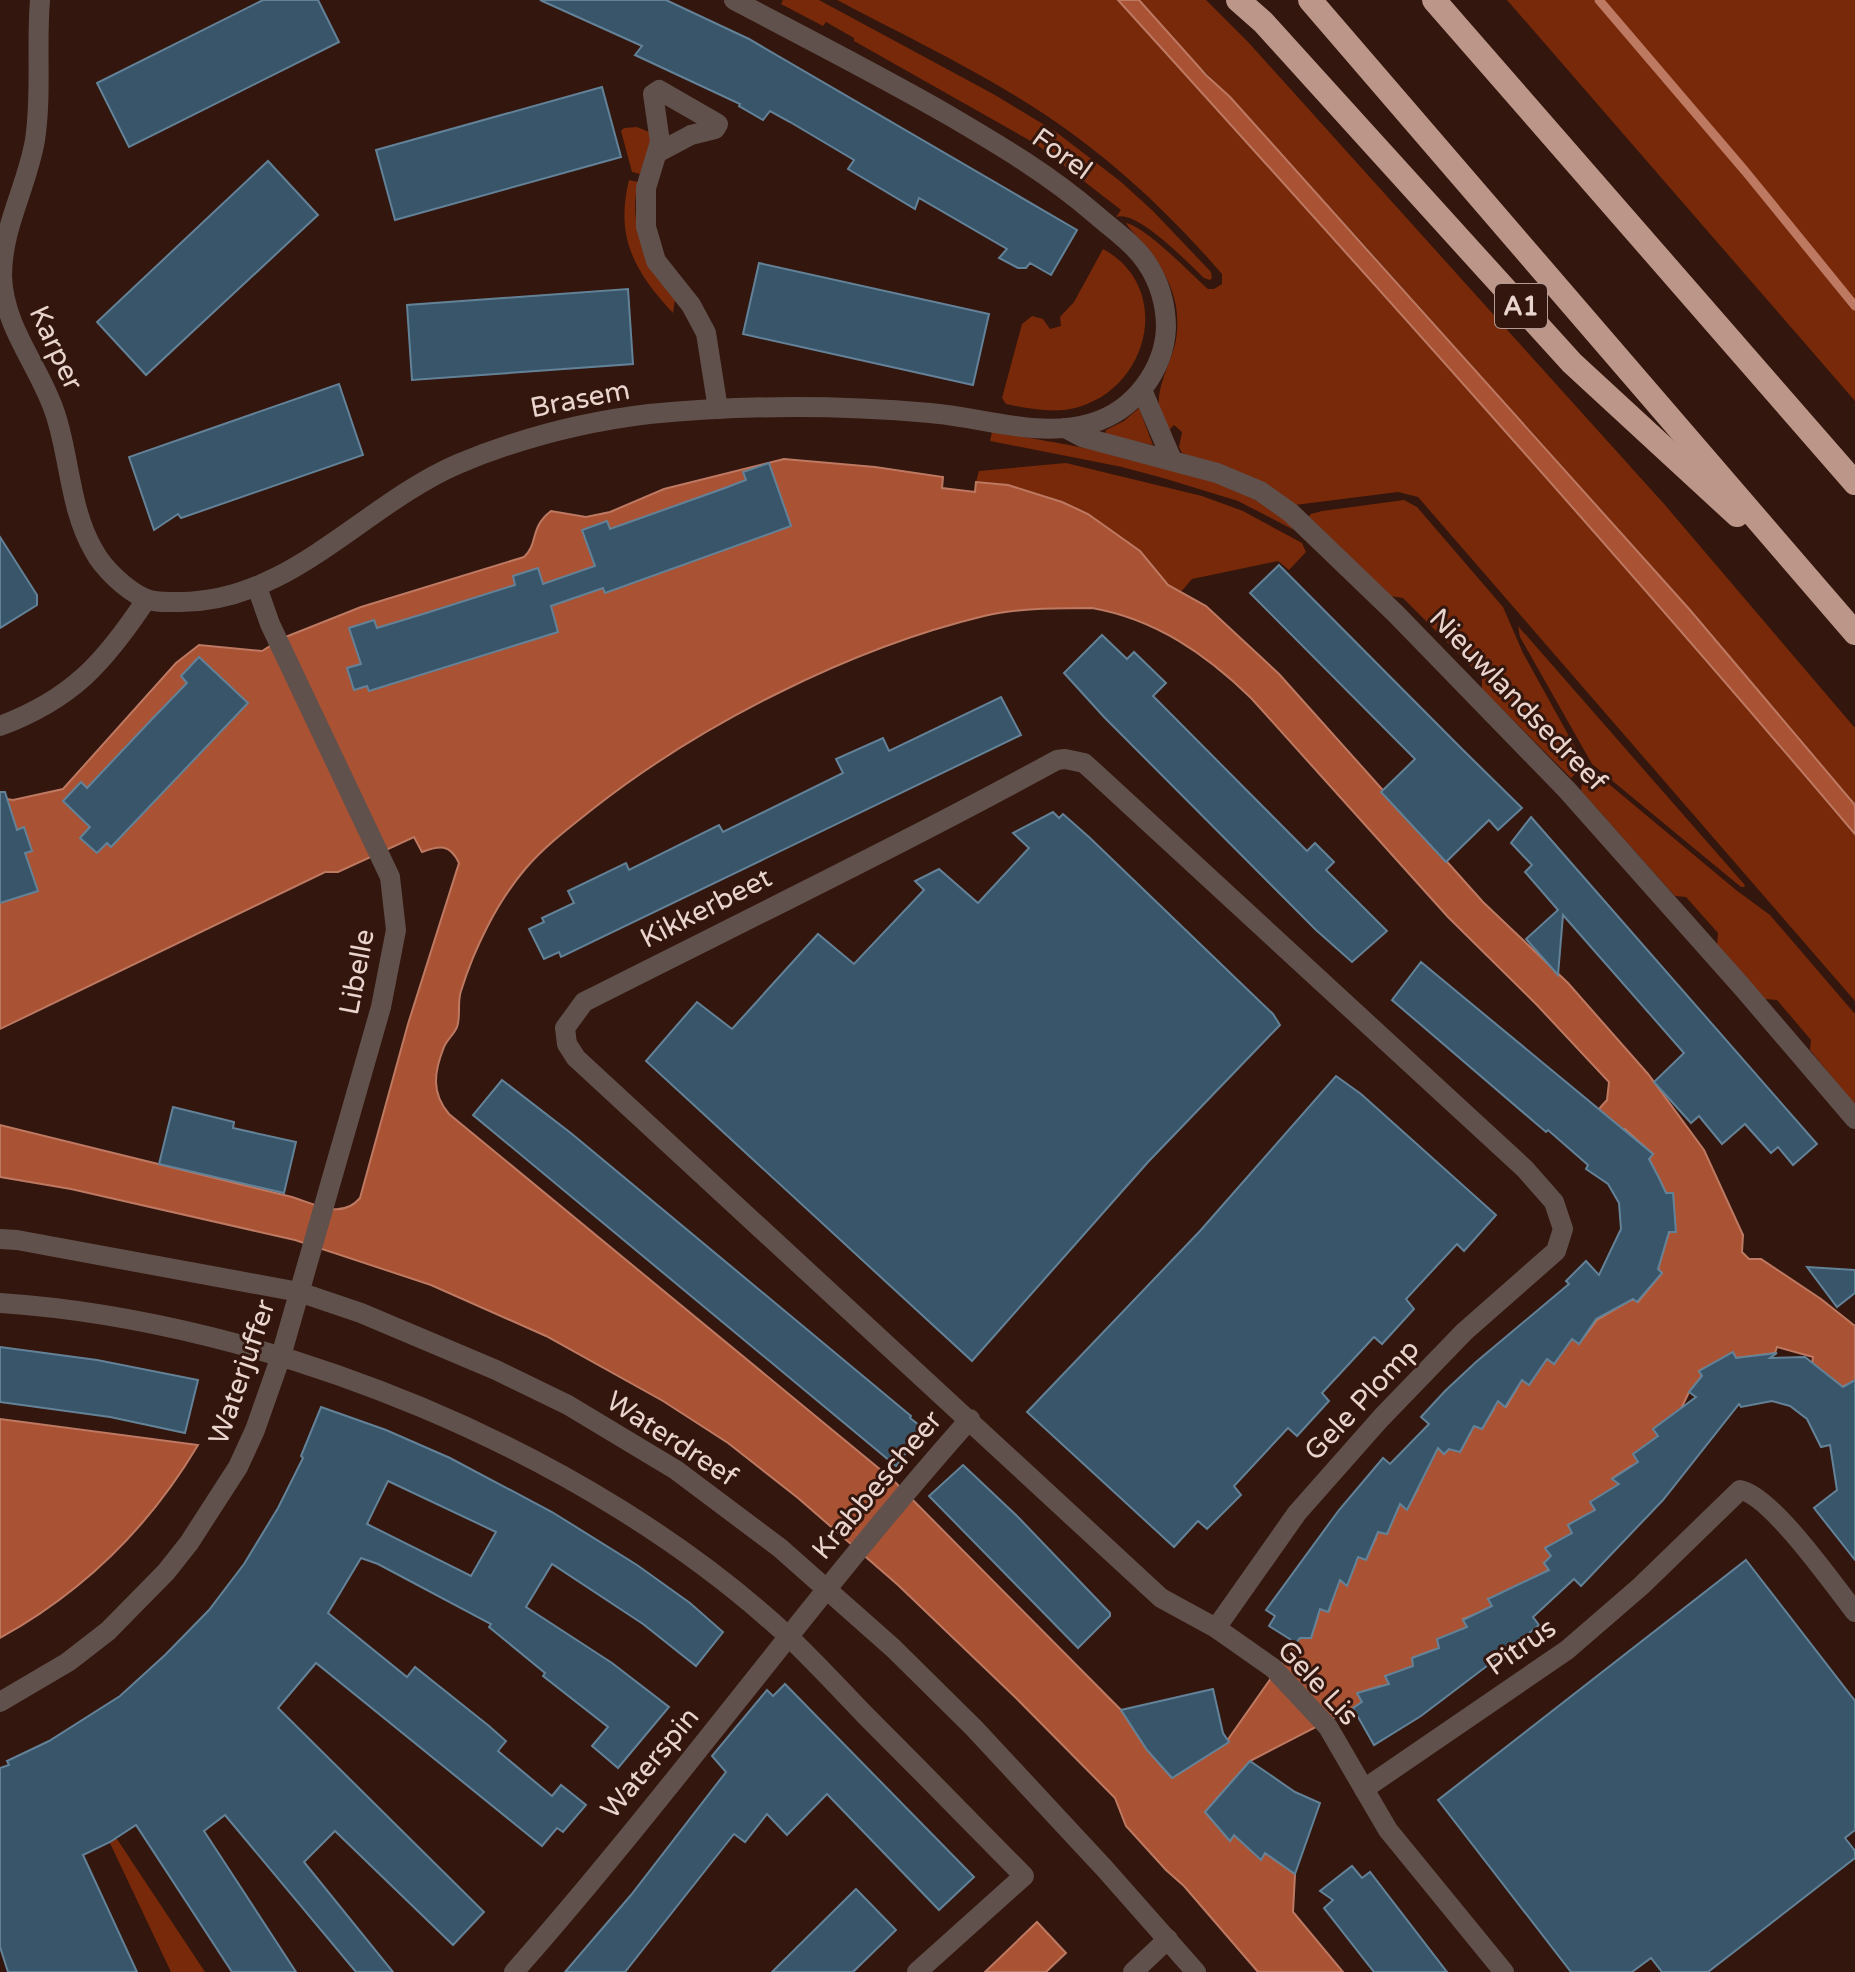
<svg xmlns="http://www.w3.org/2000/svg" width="1855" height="1972" font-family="'Varela Round',sans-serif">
<rect width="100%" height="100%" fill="#33160d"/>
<!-- green -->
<g fill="#77290a">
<path d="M783 0H819L995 95 1056 132 1120 181 1153 211 1211 272 1212 278 1210 280 1204 278C1188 263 1137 209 1116 217L1121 210 1036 144 854 41V38L826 22 823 26 781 4Z"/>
<path d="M837 0H1118C1367 275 1615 551 1855 834V1001L1418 497 1398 492 1295 505 1268 485 1182 453 1179 447 1182 432 1174 425 1169 430C1147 404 1166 375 1174 348 1178 335 1178 320 1176 306 1172 284 1159 262 1145 245 1139 238 1130 230 1126 223 1146 227 1190 273 1208 289H1214L1222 284V274C1160 202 1091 140 1009 92 954 59 894 30 837 0Z"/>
<polygon points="1139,0 1206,0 1249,43 1665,505 1855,728 1855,805 1690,610 1367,248 1230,97 1184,51"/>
<polygon points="1507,0 1855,0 1855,401"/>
<polygon points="637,127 649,132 653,140 640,174 632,172 621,131 624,128"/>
<path d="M629 180 638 182C628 227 646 266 675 300L673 313C634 271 615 237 629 180Z"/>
<path d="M1103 249C1173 287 1150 386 1079 407 1055 414 1030 409 1006 404L1002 398 1022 324 1032 316 1043 319 1050 329 1061 326 1060 317 1074 302Z"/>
<polygon points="1139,408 1153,445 1105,435 1106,430 1124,421"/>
<path d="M992 432C1061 443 1254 473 1294 530L1238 501 1163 478 1122 467 990 441Z"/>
<polygon points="1066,463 1202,496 1243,511 1302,543 1306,552 1289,570 1278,561 1192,579 1180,593 1168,585 1140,551 1088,514 976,482 979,471"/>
<polygon points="1404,500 1417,507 1503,607 1523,653 1581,758 1579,770 1571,778 1482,689 1482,677 1403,598 1390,596 1307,518 1311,514 1322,511"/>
<polygon points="1518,626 1744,884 1745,887 1741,887 1592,764 1520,637"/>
<polygon points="1592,776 1604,780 1736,890 1770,915 1855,1014 1855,1105 1810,1050 1811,1040 1777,1000 1765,999 1717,945 1718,933 1686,897 1675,896 1581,791 1582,784"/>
<polygon points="111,1837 117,1839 205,1972 171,1972 109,1841"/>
</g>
<!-- water -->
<g fill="#aa5234" stroke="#bd7962" stroke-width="2" fill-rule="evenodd">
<path d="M1118 0H1139L1206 75 1230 97 1690 610 1855 805V834C1615 551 1367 275 1118 0Z"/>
<path d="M784 459 875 467 943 477 942 488 975 492 976 482 1008 485 1062 502 1088 514 1140 551 1168 585 1206 606 1279 674 1483 902 1568 983 1648 1074 1704 1150 1743 1235 1742 1252 1749 1259H1761L1821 1299 1855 1326V1395L1848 1384 1842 1387 1812 1364 1813 1357 1777 1347 1775 1353 1736 1358 1733 1353 1699 1371 1702 1376 1689 1392 1681 1409 1635 1468 1631 1466 1613 1478 1620 1485 1591 1516 1588 1514 1568 1525 1575 1533 1545 1548 1552 1556 1544 1563 1549 1569 1517 1598 1488 1599 1494 1607 1463 1619 1469 1627 1436 1653 1433 1650 1412 1658 1417 1666 1385 1676 1390 1685 1382 1690 1380 1686 1358 1693 1363 1702 1353 1708 1250 1761 1205 1812 1230 1841 1234 1835 1261 1859 1265 1853 1295 1874 1293 1912 1343 1972H1258L1184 1886 1166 1870 1126 1826 1115 1798 1015 1697 898 1585 798 1498 728 1443 663 1401 546 1336 431 1285 295 1240 71 1189 0 1177V1125L292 1197C315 1204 342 1220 360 1198L408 1024 459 863C450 844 440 845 422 852L414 837 338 872H325L0 1029V798L13 800 63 789 176 663 199 645 262 651 283 638 361 607 524 557C539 543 529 528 551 511L586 517 610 512 664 489ZM1092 608C1155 619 1206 654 1251 698L1448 917 1536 1004 1609 1082 1607 1100 1588 1121 1620 1133 1625 1129 1653 1154 1649 1159 1666 1193H1673L1675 1232H1669L1658 1269 1662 1273 1638 1302 1633 1299 1597 1320 1579 1344 1572 1336 1554 1364 1547 1357 1529 1385 1522 1378 1515 1384 1518 1387 1506 1407 1498 1400 1491 1406 1494 1409 1482 1429 1475 1423 1468 1429 1471 1432 1460 1452 1452 1446 1444 1454 1437 1447 1407 1479 1418 1489 1407 1509 1400 1503 1387 1534 1379 1528 1373 1535 1376 1538 1366 1559 1358 1554 1353 1561 1356 1563 1347 1585 1339 1580 1329 1611 1320 1606 1314 1614 1318 1616 1311 1638 1302 1634 1224 1745 1172 1778 1147 1750 1121 1710 893 1480 449 1114C431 1093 434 1072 444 1047 447 1040 454 1034 457 1027 461 1016 457 1002 461 991 474 949 497 902 526 868 546 845 570 827 594 808 701 724 851 648 984 616 1019 608 1056 608 1092 608Z"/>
<path d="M0 1419 198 1445C150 1526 83 1592 0 1638Z"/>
<polygon points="1037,1922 1066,1953 1046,1972 985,1972"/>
</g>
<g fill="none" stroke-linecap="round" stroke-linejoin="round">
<!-- stream -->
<polyline stroke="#bd7962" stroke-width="9" points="1599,0 1745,171 1855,306"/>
</g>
<!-- building -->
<g fill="#38556a" stroke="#638298" stroke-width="2" fill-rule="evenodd">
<polygon points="263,0 318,0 339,42 129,147 97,83"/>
<polygon points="540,0 666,0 749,39 1077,230 1051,275 1030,263 1026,268 1018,268 999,258 1007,249 919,198 915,209 848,169 854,160 790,122 770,111 763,120 739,106 740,104 635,55 642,46"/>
<polygon points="602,87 621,157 395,220 376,150"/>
<polygon points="268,161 318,215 146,375 97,322"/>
<polygon points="759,263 989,314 973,385 743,334"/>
<polygon points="628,289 633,364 412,380 407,305"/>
<polygon points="339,384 363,455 181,518 178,514 154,530 129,457"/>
<polygon points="769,463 791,526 605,593 603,588 551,606 558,632 369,691 367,686 354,690 347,668 361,664 349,628 374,620 377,628 423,614 515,585 513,576 538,568 543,584 595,566 582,530 607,521 610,529 725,488 746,480 743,472"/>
<polygon points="0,537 37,595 37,605 0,628"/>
<polygon points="1279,565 1463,750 1522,808 1498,830 1489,820 1446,862 1381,792 1415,759 1250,593"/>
<polygon points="1102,635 1127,659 1134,652 1166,683 1153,696 1307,851 1315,843 1334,862 1326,870 1387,931 1352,962 1316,930 1104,717 1064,673"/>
<polygon points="199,657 248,703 111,847 107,843 97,853 80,838 90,827 63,801 81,782 87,788 154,717 187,683 181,676"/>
<polygon points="1001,697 1021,735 561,957 559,952 544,959 529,929 544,922 542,918 574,903 568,891 626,863 629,870 719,825 723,832 843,773 836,759 883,738 889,751"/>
<polygon points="0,792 5,792 17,830 24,827 32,851 25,853 38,891 0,903"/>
<polygon points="1053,812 1059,818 1063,814 1090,838 1273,1014 1280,1025 1148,1162 972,1361 646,1061 697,1002 732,1029 818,934 854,964 924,890 915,881 939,869 978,903 1029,848 1013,833"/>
<polygon points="1531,817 1817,1144 1793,1165 1778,1147 1771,1153 1745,1124 1722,1144 1699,1116 1691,1123 1654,1082 1684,1053 1563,915 1558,975 1526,939 1558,910 1525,872 1532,865 1511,843"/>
<polygon points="1421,962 1653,1154 1649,1159 1658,1176 1666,1193 1673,1193 1676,1232 1669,1232 1658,1269 1662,1273 1637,1302 1633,1299 1596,1319 1579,1344 1572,1339 1554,1364 1547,1359 1529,1385 1522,1380 1505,1407 1498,1401 1482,1429 1474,1426 1460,1452 1449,1449 1444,1454 1438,1448 1407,1510 1400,1504 1387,1534 1378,1532 1366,1560 1358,1557 1347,1586 1340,1580 1328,1612 1320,1609 1311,1638 1300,1638 1296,1643 1269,1626 1275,1616 1266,1610 1339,1510 1383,1458 1390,1464 1429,1424 1421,1417 1445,1391 1476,1362 1569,1284 1566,1281 1586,1261 1599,1275 1621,1229 1619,1203 1608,1184 1586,1169 1588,1165 1548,1130 1546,1132 1392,1000"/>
<polygon points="1336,1076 1361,1094 1496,1215 1464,1251 1457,1244 1406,1299 1414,1309 1382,1344 1374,1337 1322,1393 1329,1401 1297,1436 1288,1428 1234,1486 1241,1495 1207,1529 1198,1521 1174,1547 1027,1412 1200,1231"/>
<polygon points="502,1080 572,1134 911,1416 910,1418 924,1429 896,1466 473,1115"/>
<polygon points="173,1107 234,1122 233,1128 296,1142 284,1193 159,1164"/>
<polygon points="1807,1267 1855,1270 1855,1293 1837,1307"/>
<polygon points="0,1347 97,1360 198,1380 185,1433 110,1417 0,1402"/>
<polygon points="1733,1352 1736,1358 1777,1353 1770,1358 1805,1357 1843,1387 1855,1380 1855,1560 1814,1508 1837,1490 1830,1445 1821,1447 1807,1419 1790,1406 1772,1401 1741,1407 1739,1404 1663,1500 1581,1586 1574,1579 1533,1617 1539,1625 1512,1647 1421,1716 1374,1745 1353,1708 1362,1702 1357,1693 1389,1684 1385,1676 1413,1666 1412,1658 1439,1648 1437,1639 1467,1627 1463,1620 1492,1606 1488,1599 1549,1570 1544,1563 1551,1556 1545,1548 1572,1533 1568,1525 1595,1510 1590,1502 1619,1484 1612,1479 1638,1462 1633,1454 1658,1436 1653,1429 1696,1397 1689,1392 1702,1376 1699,1371"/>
<path d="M321 1407 386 1430 450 1458 552 1512 637 1565 690 1603 723 1632 696 1666 643 1624 552 1564 526 1607 612 1663 669 1707 618 1768 592 1746 608 1727 543 1676 545 1673 489 1627 491 1624 378 1564 361 1558 328 1613 407 1677 415 1667 489 1726 506 1741 498 1751 552 1796 561 1785 586 1805 563 1832 557 1828 542 1846 316 1663 278 1708 484 1912 453 1945 335 1831 304 1862 393 1972H356L225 1815 204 1831 296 1972H232L136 1825 110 1842 83 1855 137 1972H8L0 1947V1768L9 1765 7 1761 49 1741 120 1696 165 1655 209 1610 244 1564 278 1508 303 1458 301 1456ZM388 1481 496 1532 471 1576 367 1524Z"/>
<polygon points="963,1465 1018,1517 1110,1613 1110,1616 1078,1648 929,1496"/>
<polygon points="1746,1560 1855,1701 1855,1830 1845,1838 1855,1851 1855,1858 1708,1972 1662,1972 1651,1958 1632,1972 1571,1972 1438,1800"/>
<polygon points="785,1684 974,1877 939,1910 827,1794 787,1835 767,1814 745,1842 734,1834 625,1972 565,1972 631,1895 726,1772 712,1756 767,1690 773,1696"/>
<polygon points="1213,1689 1223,1733 1229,1742 1172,1778 1147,1750 1121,1710"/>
<polygon points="1250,1761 1295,1792 1320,1803 1295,1874 1265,1853 1261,1860 1234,1835 1230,1841 1205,1812"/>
<polygon points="1352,1866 1362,1878 1370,1872 1447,1972 1374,1972 1324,1908 1333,1900 1320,1891"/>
<polygon points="856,1889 896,1930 853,1972 772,1972"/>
</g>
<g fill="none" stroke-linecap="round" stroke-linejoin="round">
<!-- minor -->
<g stroke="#61514c" stroke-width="20">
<path d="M40 0C36 47 42 93 35 140 27 187 2 227 2 276 4 330 41 367 56 416 70 460 70 510 94 551 103 568 126 590 144 598 154 603 168 602 179 602 289 603 363 505 458 464 520 438 582 422 649 414 742 405 837 405 930 413 982 417 1039 439 1092 423 1133 411 1164 371 1166 328 1166 305 1159 281 1146 262 1133 243 1112 229 1095 214 1050 175 1001 146 950 116 879 75 806 38 734 0"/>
<polyline points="659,152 691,135 715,129 718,124 659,90 653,94 660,142 646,188 646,227 656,261 691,305 706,333 718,409"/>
<polyline points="1142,390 1172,460"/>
<polyline points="1065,428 1082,437 1217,473 1260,491 1291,513 1396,614 1567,790 1743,988 1855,1119"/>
<path d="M0 726C72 699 104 663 146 600"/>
<path d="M1065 759 1084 763 1093 771 1525 1169 1554 1202 1563 1229 1556 1251 1464 1332 1381 1418 1297 1513 1216 1628 1161 1598 576 1058 567 1044 565 1028 584 1002C742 922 901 845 1057 760Z"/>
<path d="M0 1303C271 1321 591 1452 790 1638 816 1663 841 1690 866 1716 919 1769 971 1822 1024 1876L917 1972"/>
<polyline points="1216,1628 1273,1668 1328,1727 1364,1789"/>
<polyline points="0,1702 68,1662 108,1631 166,1572 189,1543 238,1467 255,1430 281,1356 381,1007 396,930 390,877 270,624 257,587"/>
<path d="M514 1972C672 1793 811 1598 970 1419"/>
<polyline points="1133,1972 1168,1939"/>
<path d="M1504 1972 1388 1830 1364 1789 1567 1650 1641 1586 1740 1490C1771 1495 1833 1584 1855 1612"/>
</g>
<!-- tertiary -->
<polyline stroke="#61514c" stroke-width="20" points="0,1239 17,1240 299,1292 361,1313 496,1370 568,1405 676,1470 780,1548 893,1648 974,1728 1105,1869 1196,1972"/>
<!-- motorway -->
<g stroke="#bc9689" stroke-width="24">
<polyline points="1238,0 1263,22 1572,363 1737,515"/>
<polyline points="1310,0 1855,633"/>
<polyline points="1434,0 1855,483"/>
</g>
</g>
<g text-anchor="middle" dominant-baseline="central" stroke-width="6" stroke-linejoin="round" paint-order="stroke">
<!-- shield labels -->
<rect fill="#33160d" stroke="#b29b94" stroke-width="2" x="1495" y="284" width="52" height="44" rx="6"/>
<g font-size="26" font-weight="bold" fill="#e9d4ce">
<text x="1521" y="306">A1</text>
</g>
<!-- street labels -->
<g font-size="28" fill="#e9d4ce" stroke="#33160d">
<text transform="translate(1062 154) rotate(36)">Forel</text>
<text transform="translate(56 348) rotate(65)">Karper</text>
<text transform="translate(580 399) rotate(-11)">Brasem</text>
<text transform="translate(1518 700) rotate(46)">Nieuwlandsedreef</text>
<text transform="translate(706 908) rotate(-27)">Kikkerbeet</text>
<text transform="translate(357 972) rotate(-79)">Libelle</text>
<text transform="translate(242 1372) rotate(-71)">Waterjuffer</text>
<text transform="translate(1362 1400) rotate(-47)">Gele Plomp</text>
<text transform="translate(672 1439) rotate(33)">Waterdreef</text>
<text transform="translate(877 1485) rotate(-50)">Krabbescheer</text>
<text transform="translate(1521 1647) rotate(-35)">Pitrus</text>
<text transform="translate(1318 1683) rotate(47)">Gele Lis</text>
<text transform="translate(650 1763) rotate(-50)">Waterspin</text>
</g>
</g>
</svg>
